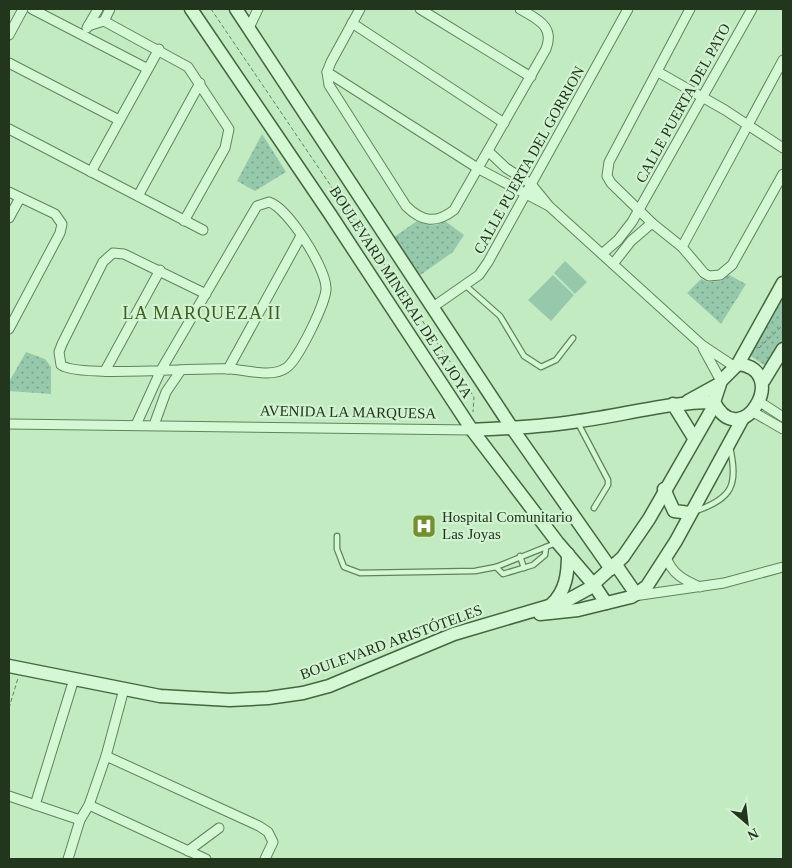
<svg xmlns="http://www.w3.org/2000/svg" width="792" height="868" font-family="Georgia,serif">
<defs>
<pattern id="grass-dots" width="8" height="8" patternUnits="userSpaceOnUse" patternTransform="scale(1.25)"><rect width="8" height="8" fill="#96c9ac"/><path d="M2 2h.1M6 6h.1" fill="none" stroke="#7aa48b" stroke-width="1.8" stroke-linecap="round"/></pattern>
</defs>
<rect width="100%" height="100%" fill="#c2ebc2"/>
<!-- grass -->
<g fill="url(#grass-dots)">
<polygon points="262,134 286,172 255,191 237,181"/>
<path d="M417 221C427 226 435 227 445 221L464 235 453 252 419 276 394 237Z"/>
<polygon points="727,274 746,284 721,324 687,293 701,279 708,282 721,281"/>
<polygon points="783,293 783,339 767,367 749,355"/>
<polygon points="26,352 45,359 51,367 51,394 9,391 9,382"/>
</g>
<!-- garden -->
<g fill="#96c9ac">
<polygon points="565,261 587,282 575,294 554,273"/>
<polygon points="553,275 574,295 551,321 528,300"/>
</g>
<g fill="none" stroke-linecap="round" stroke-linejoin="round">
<!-- lane casing -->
<g stroke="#61845a" stroke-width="7">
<g id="lane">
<polyline points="465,285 500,316 524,356 541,367 556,360 573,338"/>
<polyline points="578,423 608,480 608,485 594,508"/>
<path d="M696 511C733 498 738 485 730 447"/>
<polyline points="337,536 337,549 344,567 360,573 475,571 496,567 556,543"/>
<polyline points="520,556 524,568"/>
<polyline points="496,567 503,574 533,565 545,555 546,547"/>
</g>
</g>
<!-- street casing -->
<g stroke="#61845a" stroke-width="11">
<g id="street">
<polyline points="32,9 146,68"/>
<path d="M360 9 331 62 327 72 329 85 406 206C422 222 436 224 454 210L546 49C555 26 537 19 520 9"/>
<polyline points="420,9 531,77"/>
<polyline points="690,9 609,162 607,176 611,183 652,223 682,247 704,273 709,276 720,275 732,265 783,174"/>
<polyline points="104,21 110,9"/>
<polyline points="352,23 504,123"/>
<polyline points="88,26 104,21 188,67 229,129 225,148 184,221"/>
<polyline points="87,28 98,9"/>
<polyline points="249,28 258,9"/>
<polyline points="9,35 23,9"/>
<polyline points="9,63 119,120"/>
<polyline points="327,72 479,169 547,205"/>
<polyline points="658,72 725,110 783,148"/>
<polyline points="9,129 203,230"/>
<polyline points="488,151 506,168 531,184 549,206 702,345 735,367"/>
<polyline points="91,172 159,49"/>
<polyline points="9,192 55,214 62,224 60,233 9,329"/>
<polyline points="138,196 200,83"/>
<polyline points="9,218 20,198"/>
<polyline points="682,247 783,60"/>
<polyline points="602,254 618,240 632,222 752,9"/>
<polyline points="613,264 631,241 652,223"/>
<polyline points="433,307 479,275 488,262 628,9"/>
<polyline points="703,348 721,381"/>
<polyline points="228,369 301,236"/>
<polyline points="105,371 160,270"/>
<polyline points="763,404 783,417"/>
<polyline points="755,413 783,429"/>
<polyline points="9,424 472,430"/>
<path d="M136 425 161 370 257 206 269 202C288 208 326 268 326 288 327 301 297 362 286 368 272 378 247 370 230 369 201 367 78 378 61 365L59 352 62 344 103 262 113 253 124 254 206 294"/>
<polyline points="154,425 166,392 181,370"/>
<path d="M666 557C672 574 684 580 700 587"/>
<polyline points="634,596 724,583 783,567"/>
<polyline points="106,756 259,826 268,832 273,842 265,859"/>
<polyline points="9,796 80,820"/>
<polyline points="35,805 74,679"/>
<polyline points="89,805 206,859"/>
<polyline points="188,851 219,828"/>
<polyline points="68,859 80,820 89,805 106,756 124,689"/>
</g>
</g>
<!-- secondary casing -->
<g stroke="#45663d" stroke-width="15">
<g id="secondary">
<polyline points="191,9 330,214 472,430 558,543 594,585 606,603"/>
<polyline points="236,9 512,428 611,569"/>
<path d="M738 364C792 370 741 455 714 402L721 381Z"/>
<polyline points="738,364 783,283"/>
<polyline points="764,380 783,349"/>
<polyline points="688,401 719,384"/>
<polyline points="673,404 694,438"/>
<path d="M472 430C508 428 544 427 579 421 624 415 669 402 714 402"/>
<polyline points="664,489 674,511 690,513"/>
<polyline points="636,594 647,586 676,541 743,418"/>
<path d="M551 605C566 591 568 574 568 554"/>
<polyline points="540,614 578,610 631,597 636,594 616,565"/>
<polyline points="9,666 160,696 230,700 268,698 303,693 329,686 454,634 566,601 588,589 623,557 649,519 715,404"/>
</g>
</g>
<!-- path -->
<g stroke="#61845a" stroke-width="1" stroke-dasharray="4 2.5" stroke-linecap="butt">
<polyline points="211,9 474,397 473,412"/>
<polyline points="759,348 783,325"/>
<polyline points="9,708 18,678"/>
</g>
<!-- lane -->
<use href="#lane" stroke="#d4f7d4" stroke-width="4.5"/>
<!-- street -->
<use href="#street" stroke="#d4f7d4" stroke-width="9"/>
<!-- secondary -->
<use href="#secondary" stroke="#d4f7d4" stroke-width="12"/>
</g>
<!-- icons -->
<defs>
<g id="hospital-square" transform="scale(1.25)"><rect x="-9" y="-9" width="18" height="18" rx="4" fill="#72902d" stroke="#d1f3d1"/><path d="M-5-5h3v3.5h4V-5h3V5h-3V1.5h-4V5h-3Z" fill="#fff"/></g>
</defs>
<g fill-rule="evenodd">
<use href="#hospital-square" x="424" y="526"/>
</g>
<g text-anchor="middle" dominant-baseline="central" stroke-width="4.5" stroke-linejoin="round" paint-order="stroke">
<!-- street labels -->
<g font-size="15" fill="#22351d" stroke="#d1f3d1">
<text transform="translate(683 103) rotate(-61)">CALLE PUERTA DEL PATO</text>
<text transform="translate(529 160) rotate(-61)">CALLE PUERTA DEL GORRION</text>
<text transform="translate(401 292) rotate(57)">BOULEVARD MINERAL DE LA JOYA</text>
<text transform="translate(348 412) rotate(1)">AVENIDA LA MARQUESA</text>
<text transform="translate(391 642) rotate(-20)">BOULEVARD ARISTÓTELES</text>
</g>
<!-- poi labels -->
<g font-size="15" fill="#22351d" stroke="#d1f3d1" text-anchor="start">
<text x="442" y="517">Hospital Comunitario<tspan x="442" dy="17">Las Joyas</tspan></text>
</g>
<!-- quarter labels -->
<g font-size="18" letter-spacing="1" fill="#3e5f1f" stroke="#d1f3d1">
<text x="202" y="313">LA MARQUEZA II</text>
</g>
</g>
<!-- border -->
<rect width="792" height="868" fill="none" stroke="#22351d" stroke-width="20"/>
<!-- north arrow -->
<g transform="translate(747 823) rotate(152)" stroke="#d1f3d1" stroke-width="4" paint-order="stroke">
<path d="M0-4L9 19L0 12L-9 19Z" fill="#22351d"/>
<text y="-8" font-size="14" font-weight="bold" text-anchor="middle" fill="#22351d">N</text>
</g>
</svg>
